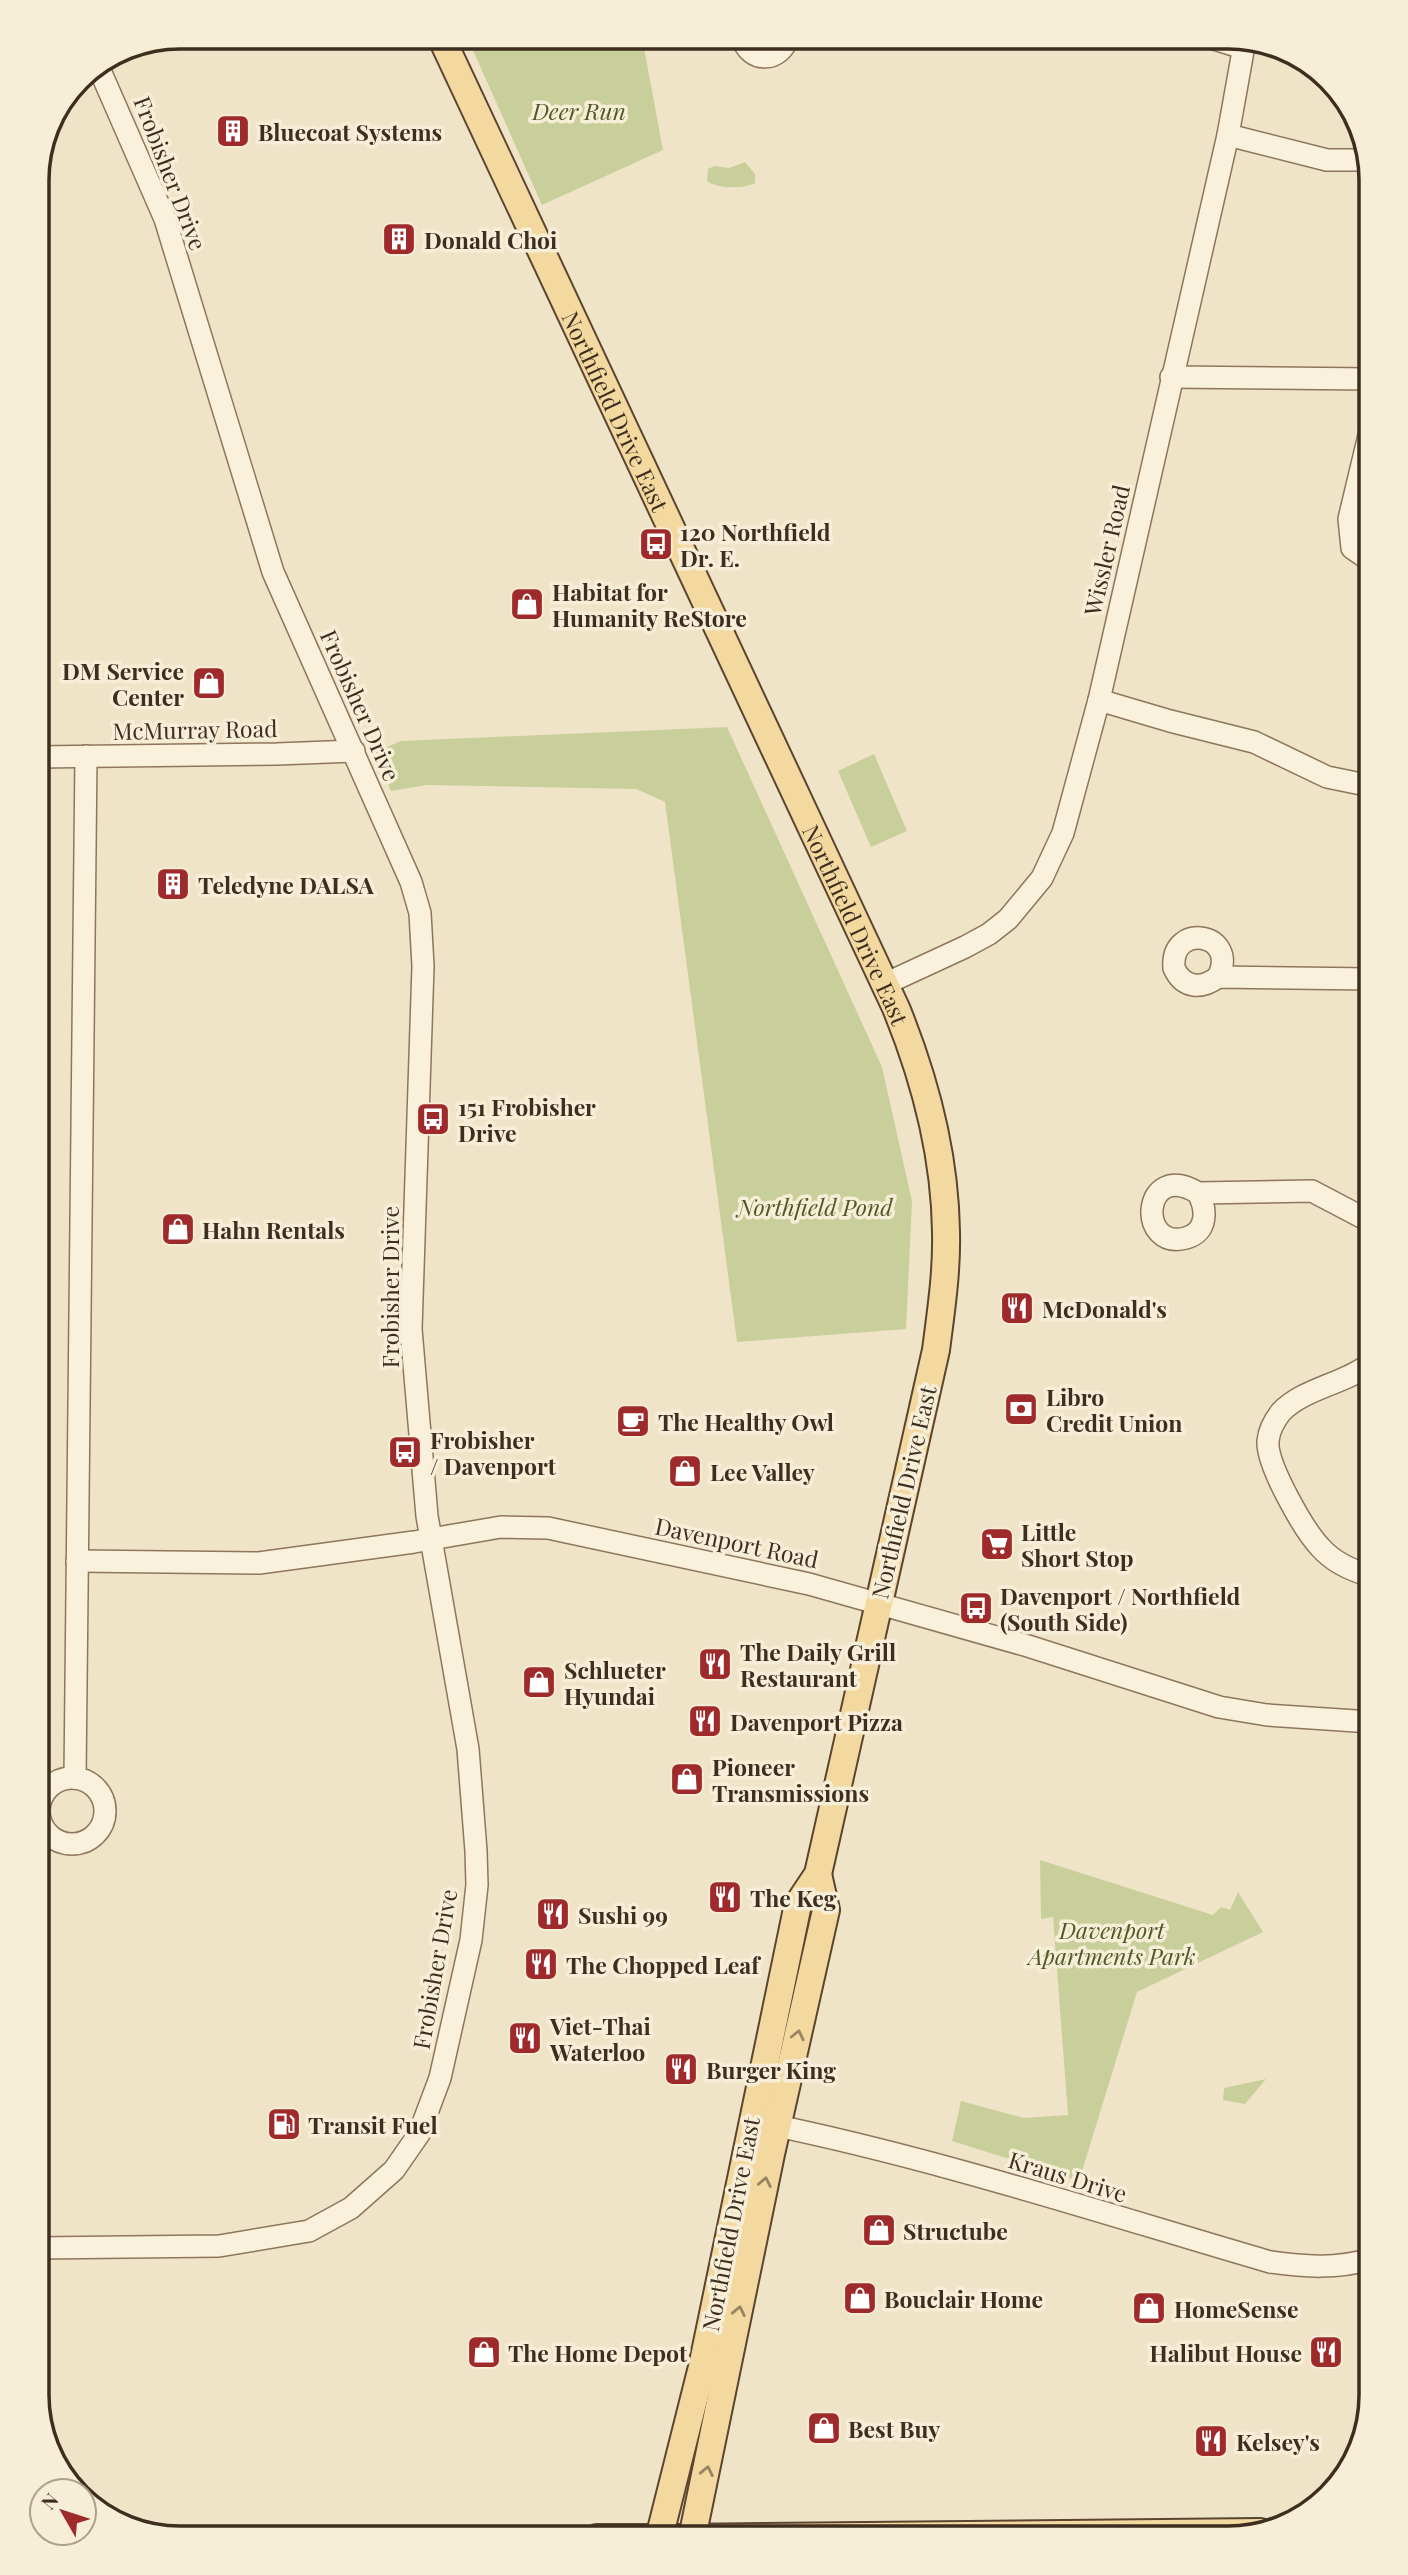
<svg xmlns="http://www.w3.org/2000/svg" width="1408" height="2575" font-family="'Playfair Display',serif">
<rect width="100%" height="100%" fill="#f0e4c8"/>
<!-- park -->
<g fill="#c9cf9b">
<polygon points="467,37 642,37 663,150 542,205"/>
<path d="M745 162 755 174V183C744 189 717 189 707 181L708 169 714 166 729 168Z"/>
<polygon points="727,727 882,1067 912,1201 906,1329 737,1342 665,802 636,789 427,785 391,791 375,752 401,741"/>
<polygon points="874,754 907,831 871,847 838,771"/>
<polygon points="1040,1860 1213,1915 1221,1907 1230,1910 1238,1892 1263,1932 1137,1992 1079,2181 952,2141 961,2101 1024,2118 1068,2115 1053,1917 1041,1919"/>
<polygon points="1266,2079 1245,2104 1223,2100 1224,2088"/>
</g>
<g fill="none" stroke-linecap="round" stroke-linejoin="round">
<!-- minor casing -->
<g stroke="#8d765c" stroke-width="24">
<g id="minor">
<path d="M742 37C749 64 781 63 788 37"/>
<polyline points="1208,37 1243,48"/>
<polyline points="1228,135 1327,160 1367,160"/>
<polyline points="1171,377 1371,379"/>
<polyline points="1371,561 1352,548 1349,519 1371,427"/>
<polyline points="1099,700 1170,721 1254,742 1327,777 1371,786"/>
<polyline points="37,757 277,754 354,751"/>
<path d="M1218 977C1240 933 1170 921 1174 968 1183 988 1201 990 1218 977L1371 979"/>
<polyline points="885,984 965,947 989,934 1008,919 1042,878 1063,833 1099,700 1228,135 1245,40"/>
<path d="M1198 1193C1207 1209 1208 1232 1186 1238 1136 1251 1142 1159 1198 1193L1312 1191 1371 1222"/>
<polyline points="77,1561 259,1563 414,1542 501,1527 548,1528 809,1584 1028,1646 1219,1707 1267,1715 1371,1722"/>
<path d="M1371 1576C1353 1571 1333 1562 1320 1547 1304 1530 1266 1464 1268 1441 1269 1430 1274 1421 1281 1412 1304 1388 1345 1384 1371 1363"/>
<circle cx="72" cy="1811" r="33"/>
<polyline points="75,1778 86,756"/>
<path d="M763 2123C935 2158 1102 2213 1270 2262 1305 2267 1337 2269 1371 2259"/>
<polyline points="37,2248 219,2246 309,2231 351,2208 394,2170 419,2134 440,2078 471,1940 477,1885 476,1851 468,1749 427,1516 411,1329 423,966 420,913 411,882 273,572 165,219 98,66"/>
</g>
</g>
<!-- major casing -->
<g stroke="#5b4430" stroke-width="30">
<g id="major">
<path id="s1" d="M441 37 896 1008C925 1079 945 1155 946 1232 947 1272 941 1311 936 1350L818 1874 798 1904 702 2367 659 2538"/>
<polyline points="597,2538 655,2538"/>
<polyline points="677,2538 1260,2532"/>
<polyline points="692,2538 771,2154 826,1910 818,1874"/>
</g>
</g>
<!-- minor -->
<use href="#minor" stroke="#faf1dc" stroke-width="21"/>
<!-- major -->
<use href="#major" stroke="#f3d9a0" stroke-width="26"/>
</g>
<!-- one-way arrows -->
<defs><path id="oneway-chevron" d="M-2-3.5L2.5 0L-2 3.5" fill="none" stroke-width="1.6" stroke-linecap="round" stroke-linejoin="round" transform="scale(1.75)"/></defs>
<g stroke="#988460">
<use href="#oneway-chevron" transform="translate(798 2035) rotate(-77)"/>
<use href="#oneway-chevron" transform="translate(765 2182) rotate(-79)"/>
<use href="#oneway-chevron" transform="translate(739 2311) rotate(-78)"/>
<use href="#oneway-chevron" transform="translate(707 2471) rotate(-78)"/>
</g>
<!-- icons -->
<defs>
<g id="building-square" transform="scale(1.75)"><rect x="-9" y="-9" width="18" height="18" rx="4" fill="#9e2a2b" stroke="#f7eed8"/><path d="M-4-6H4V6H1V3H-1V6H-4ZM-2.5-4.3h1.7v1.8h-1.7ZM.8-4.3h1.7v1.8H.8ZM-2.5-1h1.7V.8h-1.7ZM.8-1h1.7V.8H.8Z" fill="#fff"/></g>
<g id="bus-square" transform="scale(1.75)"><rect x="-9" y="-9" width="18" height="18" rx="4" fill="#9e2a2b" stroke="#f7eed8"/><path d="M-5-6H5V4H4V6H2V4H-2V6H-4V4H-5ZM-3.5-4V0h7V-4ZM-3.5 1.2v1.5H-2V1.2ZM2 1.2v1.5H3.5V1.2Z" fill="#fff"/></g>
<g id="shop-square" transform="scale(1.75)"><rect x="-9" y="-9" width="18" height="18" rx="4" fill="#9e2a2b" stroke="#f7eed8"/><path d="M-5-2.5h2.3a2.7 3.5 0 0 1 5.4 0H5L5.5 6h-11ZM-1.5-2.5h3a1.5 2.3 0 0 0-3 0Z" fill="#fff"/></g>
<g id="restaurant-square" transform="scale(1.75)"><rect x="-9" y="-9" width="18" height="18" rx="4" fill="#9e2a2b" stroke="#f7eed8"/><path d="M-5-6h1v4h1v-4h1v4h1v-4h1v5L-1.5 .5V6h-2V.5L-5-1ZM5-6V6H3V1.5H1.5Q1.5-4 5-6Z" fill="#fff"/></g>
<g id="bank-square" transform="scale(1.75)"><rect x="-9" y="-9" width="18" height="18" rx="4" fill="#9e2a2b" stroke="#f7eed8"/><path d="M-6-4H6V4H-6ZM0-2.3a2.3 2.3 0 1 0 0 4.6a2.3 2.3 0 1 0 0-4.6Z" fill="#fff"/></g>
<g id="cafe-square" transform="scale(1.75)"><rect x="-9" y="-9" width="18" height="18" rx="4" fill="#9e2a2b" stroke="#f7eed8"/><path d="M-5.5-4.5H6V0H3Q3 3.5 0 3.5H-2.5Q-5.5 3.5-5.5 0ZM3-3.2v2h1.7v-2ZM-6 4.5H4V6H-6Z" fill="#fff"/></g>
<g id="supermarket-square" transform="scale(1.75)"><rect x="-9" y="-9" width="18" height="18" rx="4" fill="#9e2a2b" stroke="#f7eed8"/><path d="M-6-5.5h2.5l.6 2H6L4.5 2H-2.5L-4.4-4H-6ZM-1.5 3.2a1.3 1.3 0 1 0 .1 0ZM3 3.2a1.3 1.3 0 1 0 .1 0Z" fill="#fff"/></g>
<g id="fuel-square" transform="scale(1.75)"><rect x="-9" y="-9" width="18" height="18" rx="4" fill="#9e2a2b" stroke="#f7eed8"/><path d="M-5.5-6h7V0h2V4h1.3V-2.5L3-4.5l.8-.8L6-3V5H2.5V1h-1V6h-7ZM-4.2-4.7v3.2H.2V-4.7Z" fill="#fff"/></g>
</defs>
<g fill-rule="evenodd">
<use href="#building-square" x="233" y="131"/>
<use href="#building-square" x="399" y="239"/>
<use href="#bus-square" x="656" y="544"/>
<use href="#shop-square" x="527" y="604"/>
<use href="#shop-square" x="209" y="683"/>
<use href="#building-square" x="173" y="884"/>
<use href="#bus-square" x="433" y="1119"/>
<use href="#shop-square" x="178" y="1229"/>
<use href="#restaurant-square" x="1017" y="1308"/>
<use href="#bank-square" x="1021" y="1409"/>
<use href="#cafe-square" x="633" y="1421"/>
<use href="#bus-square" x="405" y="1452"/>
<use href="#shop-square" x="685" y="1471"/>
<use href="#supermarket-square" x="997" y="1544"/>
<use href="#bus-square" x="976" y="1608"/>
<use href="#restaurant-square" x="715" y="1664"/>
<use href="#shop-square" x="539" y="1682"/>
<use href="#restaurant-square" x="705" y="1721"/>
<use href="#shop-square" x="687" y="1779"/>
<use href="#restaurant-square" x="725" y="1897"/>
<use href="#restaurant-square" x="553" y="1914"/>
<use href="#restaurant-square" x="541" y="1964"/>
<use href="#restaurant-square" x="525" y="2038"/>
<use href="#restaurant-square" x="681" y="2069"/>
<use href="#fuel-square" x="284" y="2124"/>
<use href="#shop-square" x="879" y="2230"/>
<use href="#shop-square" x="860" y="2298"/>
<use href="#shop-square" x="1149" y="2308"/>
<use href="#shop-square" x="484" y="2352"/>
<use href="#restaurant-square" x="1326" y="2352"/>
<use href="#shop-square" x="824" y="2428"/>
<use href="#restaurant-square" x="1211" y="2441"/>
</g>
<g text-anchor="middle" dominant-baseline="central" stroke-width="7" stroke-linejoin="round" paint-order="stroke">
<!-- park labels -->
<g font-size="23" font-style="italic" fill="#4d5a26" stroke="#f7eed8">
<text x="579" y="110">Deer Run</text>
<text x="815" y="1206">Northfield Pond</text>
<text x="1112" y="1929">Davenport<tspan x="1112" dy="26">Apartments Park</tspan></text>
</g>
<!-- poi labels -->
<g font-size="23" font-weight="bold" fill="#3d2e20" stroke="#f7eed8" text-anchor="start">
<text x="258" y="131">Bluecoat Systems</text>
<text x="424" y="239">Donald Choi</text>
<text x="680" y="531">120 Northfield<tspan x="680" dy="26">Dr. E.</tspan></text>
<text x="552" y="591">Habitat for<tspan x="552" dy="26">Humanity ReStore</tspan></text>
<text x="184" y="670" text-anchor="end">DM Service<tspan x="184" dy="26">Center</tspan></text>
<text x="198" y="884">Teledyne DALSA</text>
<text x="458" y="1106">151 Frobisher<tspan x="458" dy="26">Drive</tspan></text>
<text x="202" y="1229">Hahn Rentals</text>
<text x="1042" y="1308">McDonald's</text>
<text x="1046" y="1396">Libro<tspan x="1046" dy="26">Credit Union</tspan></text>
<text x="658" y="1421">The Healthy Owl</text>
<text x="430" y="1439">Frobisher<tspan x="430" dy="26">/ Davenport</tspan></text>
<text x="710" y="1471">Lee Valley</text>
<text x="1021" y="1531">Little<tspan x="1021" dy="26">Short Stop</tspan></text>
<text x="1000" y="1595">Davenport / Northfield<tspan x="1000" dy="26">(South Side)</tspan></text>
<text x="740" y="1651">The Daily Grill<tspan x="740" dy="26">Restaurant</tspan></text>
<text x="564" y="1669">Schlueter<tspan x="564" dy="26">Hyundai</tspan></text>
<text x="730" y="1721">Davenport Pizza</text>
<text x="712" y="1766">Pioneer<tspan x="712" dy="26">Transmissions</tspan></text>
<text x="750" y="1897">The Keg</text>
<text x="578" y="1914">Sushi 99</text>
<text x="566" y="1964">The Chopped Leaf</text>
<text x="550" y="2025">Viet-Thai<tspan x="550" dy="26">Waterloo</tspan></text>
<text x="706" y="2069">Burger King</text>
<text x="308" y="2124">Transit Fuel</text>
<text x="903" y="2230">Structube</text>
<text x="884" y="2298">Bouclair Home</text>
<text x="1174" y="2308">HomeSense</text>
<text x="508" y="2352">The Home Depot</text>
<text x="1302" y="2352" text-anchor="end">Halibut House</text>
<text x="848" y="2428">Best Buy</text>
<text x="1236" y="2441">Kelsey's</text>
</g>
<!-- street labels -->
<g font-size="23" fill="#3d2e20" stroke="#f7eed8">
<text transform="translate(171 173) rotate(69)">Frobisher Drive</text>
<text stroke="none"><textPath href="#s1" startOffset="413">Northfield Drive East</textPath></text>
<text transform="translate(1106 550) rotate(-77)">Wissler Road</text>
<text transform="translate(361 705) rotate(66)">Frobisher Drive</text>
<text transform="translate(195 729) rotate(-1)">McMurray Road</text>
<text stroke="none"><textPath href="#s1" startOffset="980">Northfield Drive East</textPath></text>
<text transform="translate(389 1287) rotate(-90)">Frobisher Drive</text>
<text transform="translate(903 1492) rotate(-77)">Northfield Drive East</text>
<text transform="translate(737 1542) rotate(12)">Davenport Road</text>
<text transform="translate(434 1969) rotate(-80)">Frobisher Drive</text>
<text transform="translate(1068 2176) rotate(17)">Kraus Drive</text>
<text transform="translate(730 2224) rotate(-79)">Northfield Drive East</text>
</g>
</g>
<!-- crop -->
<path d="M0 0H1408V2575H0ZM180 49H1228A131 131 0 0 1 1359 180V2395A131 131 0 0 1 1228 2526H180A131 131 0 0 1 49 2395V180A131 131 0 0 1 180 49Z" fill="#f7eed8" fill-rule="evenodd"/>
<path fill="none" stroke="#3d2e20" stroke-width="3.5" d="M180 49H1228A131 131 0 0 1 1359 180V2395A131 131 0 0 1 1228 2526H180A131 131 0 0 1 49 2395V180A131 131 0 0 1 180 49Z"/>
<!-- north arrow -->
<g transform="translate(63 2512) rotate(309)"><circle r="33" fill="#f7eed8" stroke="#ada18e" stroke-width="2"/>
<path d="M0-5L12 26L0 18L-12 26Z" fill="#9e2a2b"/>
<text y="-10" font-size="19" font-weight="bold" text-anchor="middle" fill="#3d2e20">N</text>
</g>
</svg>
